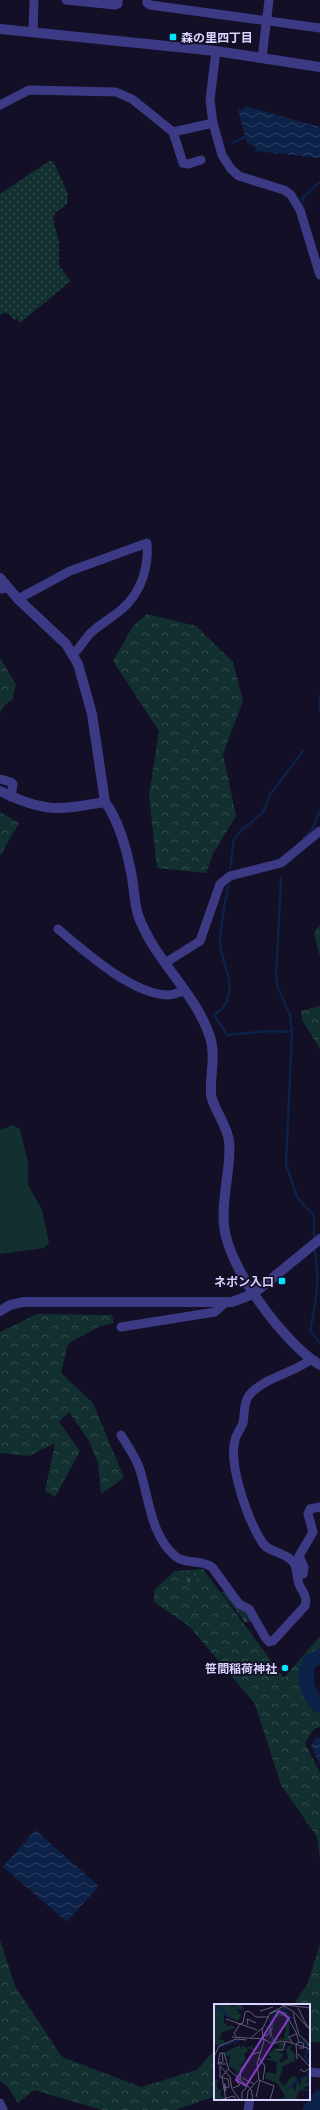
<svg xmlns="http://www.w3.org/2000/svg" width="320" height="2110" font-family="Manrope,'Noto Sans JP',sans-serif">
<defs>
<pattern id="forest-crowns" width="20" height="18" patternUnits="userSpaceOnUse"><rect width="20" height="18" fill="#12302f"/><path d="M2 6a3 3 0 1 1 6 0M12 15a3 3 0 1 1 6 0" fill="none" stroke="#344d4e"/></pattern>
<pattern id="cemetery-stones" width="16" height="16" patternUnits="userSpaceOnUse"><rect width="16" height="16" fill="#12302f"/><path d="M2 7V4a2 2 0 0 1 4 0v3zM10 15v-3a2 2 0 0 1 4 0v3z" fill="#344d4e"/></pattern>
<pattern id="park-dots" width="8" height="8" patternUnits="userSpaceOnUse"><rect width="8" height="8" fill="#12302f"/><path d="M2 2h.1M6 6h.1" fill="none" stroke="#344d4e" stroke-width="1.8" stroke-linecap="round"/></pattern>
<pattern id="water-waves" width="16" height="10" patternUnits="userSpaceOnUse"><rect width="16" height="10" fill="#0c2248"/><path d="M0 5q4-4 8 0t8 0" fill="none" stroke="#2f4163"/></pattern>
</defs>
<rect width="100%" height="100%" fill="#130f26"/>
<!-- green -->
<polygon fill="#12302f" points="13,1125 20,1129 28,1163 28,1185 42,1210 49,1243 44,1248 0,1254 0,1130"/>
<!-- forest -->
<g fill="url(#forest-crowns)">
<polygon points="147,614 196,626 233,662 243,701 223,754 236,816 213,854 206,873 157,868 149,795 159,731 113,661 133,626"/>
<polygon points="0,658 16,685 12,700 3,706 0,714"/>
<polygon points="0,812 19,823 0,856"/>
<polygon points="320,924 320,957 314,933"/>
<polygon points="320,1006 320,1049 302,1020 301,1011"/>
<polygon points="37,1314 112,1315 114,1323 98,1327 68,1344 61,1373 93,1403 124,1478 101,1494 98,1463 89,1441 69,1412 59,1422 80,1451 55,1497 45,1491 55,1443 29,1456 0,1453 0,1332"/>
<polygon points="203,1569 284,1678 320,1636 320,1658 306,1683 320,1708 320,1727 314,1729 305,1743 320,1773 320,1859 317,1837 281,1785 255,1704 189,1626 154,1602 154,1590 175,1571"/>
<polygon points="0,1940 15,1986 62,2057 141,2087 197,2070 215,2049 215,2096 176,2110 102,2110 34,2090 18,2103 7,2086 0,2081"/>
<polygon points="320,1944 320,2042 309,2042 309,2005 293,2005 307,1985"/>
</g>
<!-- cemetery -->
<g fill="url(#cemetery-stones)">
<circle cx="192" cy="1578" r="5.5"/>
<polygon points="227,1591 247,1610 253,1620 246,1623 221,1592"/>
</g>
<!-- park -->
<polygon fill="url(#park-dots)" points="49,161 53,161 68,194 67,204 55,213 53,219 59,242 59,266 71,281 20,323 17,318 14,320 9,314 3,313 0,315 0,194"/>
<!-- water -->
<g fill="url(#water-waves)">
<polygon points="245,106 320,127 320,158 255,151 256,147 247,143 238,110 244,110"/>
<polygon points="320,1737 320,1764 311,1746 314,1739"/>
<polygon points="35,1830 99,1886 67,1922 3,1867"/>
</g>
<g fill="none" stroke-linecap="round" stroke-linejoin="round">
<!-- stream -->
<g stroke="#0c2248" stroke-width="2.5">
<polyline points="232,143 245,137"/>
<polyline points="304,202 302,198 320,182"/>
<polyline points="320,695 320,711"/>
<polyline points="303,839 312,830 320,811"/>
<polyline points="230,869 234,839 241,831 263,812 270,795 303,751"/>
<polyline points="281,878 276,977 278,988 290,1015 292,1032 286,1164 297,1197 314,1216 314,1235"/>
<path d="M228 887C225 904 221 922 220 939 219 963 238 979 225 1005 222 1011 217 1011 214 1015L227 1035 270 1031 292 1032"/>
<path d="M315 1251C320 1278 316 1304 310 1330L320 1343"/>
</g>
<!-- river -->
<g stroke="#0c2248" stroke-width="15">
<path d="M320 1656 309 1662C303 1679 307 1694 320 1706"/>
<polyline points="310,2110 320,2097"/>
</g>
<!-- minor -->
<g stroke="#3d3a85" stroke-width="9">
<polyline points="66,0 115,5 118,4 118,0"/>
<polyline points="147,0 147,3 150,5 320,28"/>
<polyline points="33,32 34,0"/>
<polyline points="216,51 210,100 213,123 222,155 231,169 239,176 284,190 291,195 300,210 320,275"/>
<polyline points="262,58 269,0"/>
<polyline points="0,105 29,90 116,92 132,99 173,132 213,123"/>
<polyline points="173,132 183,163 188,164 201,160"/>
<polyline points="0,589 8,588"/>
<path d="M18 599 70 571 147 543C149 567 141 593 122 609 113 617 102 623 93 631 85 637 81 648 73 654"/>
<polyline points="0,779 11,782 13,784 11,797"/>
<path d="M58 929C85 952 133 995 169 995 174 995 179 992 184 991"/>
<polyline points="165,963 200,941 220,884 230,876 281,863 320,831"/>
<polyline points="121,1327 215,1312 226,1302"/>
<path d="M121 1435C127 1445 135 1456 139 1467 149 1496 150 1535 175 1556 185 1565 202 1559 212 1567L239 1604 249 1609 265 1637 269 1642 273 1641 305 1606C308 1596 302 1592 299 1584 296 1577 298 1570 294 1563 287 1552 268 1553 262 1542 248 1520 228 1465 235 1440 236 1434 241 1429 243 1423 245 1413 243 1400 252 1392 269 1376 293 1373 310 1360"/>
<polyline points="298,1576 303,1574 304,1567 299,1556 313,1532 308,1514 310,1509 320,1507"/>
<polyline points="309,2072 320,2073"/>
<polyline points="0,2103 3,2110"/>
<polyline points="248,2110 250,2099"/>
</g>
<!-- tertiary -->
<g stroke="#3d3a85" stroke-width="10">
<polyline points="0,29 216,51 320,67"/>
<path d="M0 578 18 599 66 644 78 664 92 714 105 802C118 819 127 850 131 872 134 886 134 901 138 915 154 960 196 993 210 1037 216 1055 210 1075 211 1094 212 1107 227 1124 229 1141 232 1167 221 1196 224 1225 227 1267 285 1344 320 1365"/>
<path d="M0 791C45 813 58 810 105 802"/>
<polyline points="0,1311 10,1305 23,1302 232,1302 253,1294 320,1239"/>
</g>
</g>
<!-- markers -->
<g fill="#00e5ff" stroke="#130f26" stroke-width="1.5">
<rect x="169" y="33" width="8" height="8" rx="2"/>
<rect x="278" y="1277" width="8" height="8" rx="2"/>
<circle cx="285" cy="1668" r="4"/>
</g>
<g text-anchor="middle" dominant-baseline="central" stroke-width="3.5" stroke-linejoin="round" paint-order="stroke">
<!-- poi labels -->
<g font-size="12" font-weight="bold" fill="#d9d4ff" stroke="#130f26" text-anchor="end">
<text x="181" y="37" text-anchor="start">森の里四丁目</text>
<text x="274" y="1281">ネポン入口</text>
<text x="277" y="1668">笹間稲荷神社</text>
</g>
</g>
<!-- overview -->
<g transform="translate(214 2004)">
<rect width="96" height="96" fill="#130f26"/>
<path d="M0 0H17V3L25 0H57L45 2 27 0 30 6 21 5 26 8 22 10 28 9 24 17 10 11V20L14 19 12 23 18 21 21 24 7 28V33H4L6 35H2L10 36V39L0 42ZM63 9 71 11 75 18V37L65 35 60 39 55 37H58V32L63 36 66 34 70 35 72 24 69 23 72 18 70 12 60 13 59 28 57 22 54 23 58 20 56 17 59 12ZM67 38 72 40 70 43 67 41 68 46H60L70 50 65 57 67 59 74 54 72 45 79 39 76 45 82 51 80 56H83L69 62 65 76 70 82 77 73 82 72 83 76 72 87 78 82 81 87 83 77 87 81V75L95 70 94 77H91L92 79 96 77V81L89 84 95 87 86 86 82 93 86 96H68L71 92 63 79 51 74 52 68 62 70 63 58 48 55 59 54 54 51 60 44 65 45 66 40 63 41 62 39ZM28 41 33 44 39 41 38 44H41L39 46 33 44 34 48 29 50 32 54 28 61 25 60 28 62 22 63 21 57Z" fill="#12302f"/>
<path d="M26 41V47L32 49H30L31 52 22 60 28 64 22 72V66L15 62 16 50 13 53 10 49ZM0 74 5 77 3 79 4 86 8 85 6 91 10 94 8 96H0Z" fill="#12302f"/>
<path fill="none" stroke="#0c2248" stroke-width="2" d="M2 0 16 15M51 23 56 22V17L62 8 71 5 76 14H80L82 23M88 33 93 44M5 43 26 36M94 45 91 53 96 59M41 48 47 36M86 75 93 72 96 66M73 85 84 77"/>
<path fill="none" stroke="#625e7d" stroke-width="1" d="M68 1 80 8 96 26M84 4 93 22H96M46 7 59 3M79 9 85 31 93 38 96 44M56 10 62 7 71 9 82 28M12 15 43 26M24 21 29 19 31 8 35 7 42 13H55M34 21 33 15 42 19M82 28 85 38 82 40 83 55M22 32 20 29 25 22M50 32 54 31 57 24V33M18 33 50 35 58 40 66 37 75 38 96 45M37 34 48 24M78 39 75 33 82 30M85 44H90L89 39 85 38M62 46H69L71 38M84 50 96 63M0 53 5 42 22 35 33 36M45 54 51 62 49 76M4 59 9 58 8 49M12 60H4L6 49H10L15 66 37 85 39 96M6 62 16 73 18 85 26 96M6 62V73L14 75 15 80V83L9 84M86 65 90 68 96 64M28 74 40 80M26 76 27 65 37 51 46 48M45 76 60 82 56 96M10 80H11L12 86 11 87ZM19 84 26 81 23 78 25 75M42 93 46 76M9 95 20 92 22 96M12 96 8 73 14 65M28 96V88L33 83M33 96 34 87 45 75 43 60 50 37 48 26 56 9 72 1 96 4"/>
<path fill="#843dc5" fill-opacity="0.15" stroke="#843dc5" stroke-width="2" d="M65 7 75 14 32 82 22 76Z"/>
<rect width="96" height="96" fill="none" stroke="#d9d4ff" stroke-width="2"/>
</g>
</svg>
